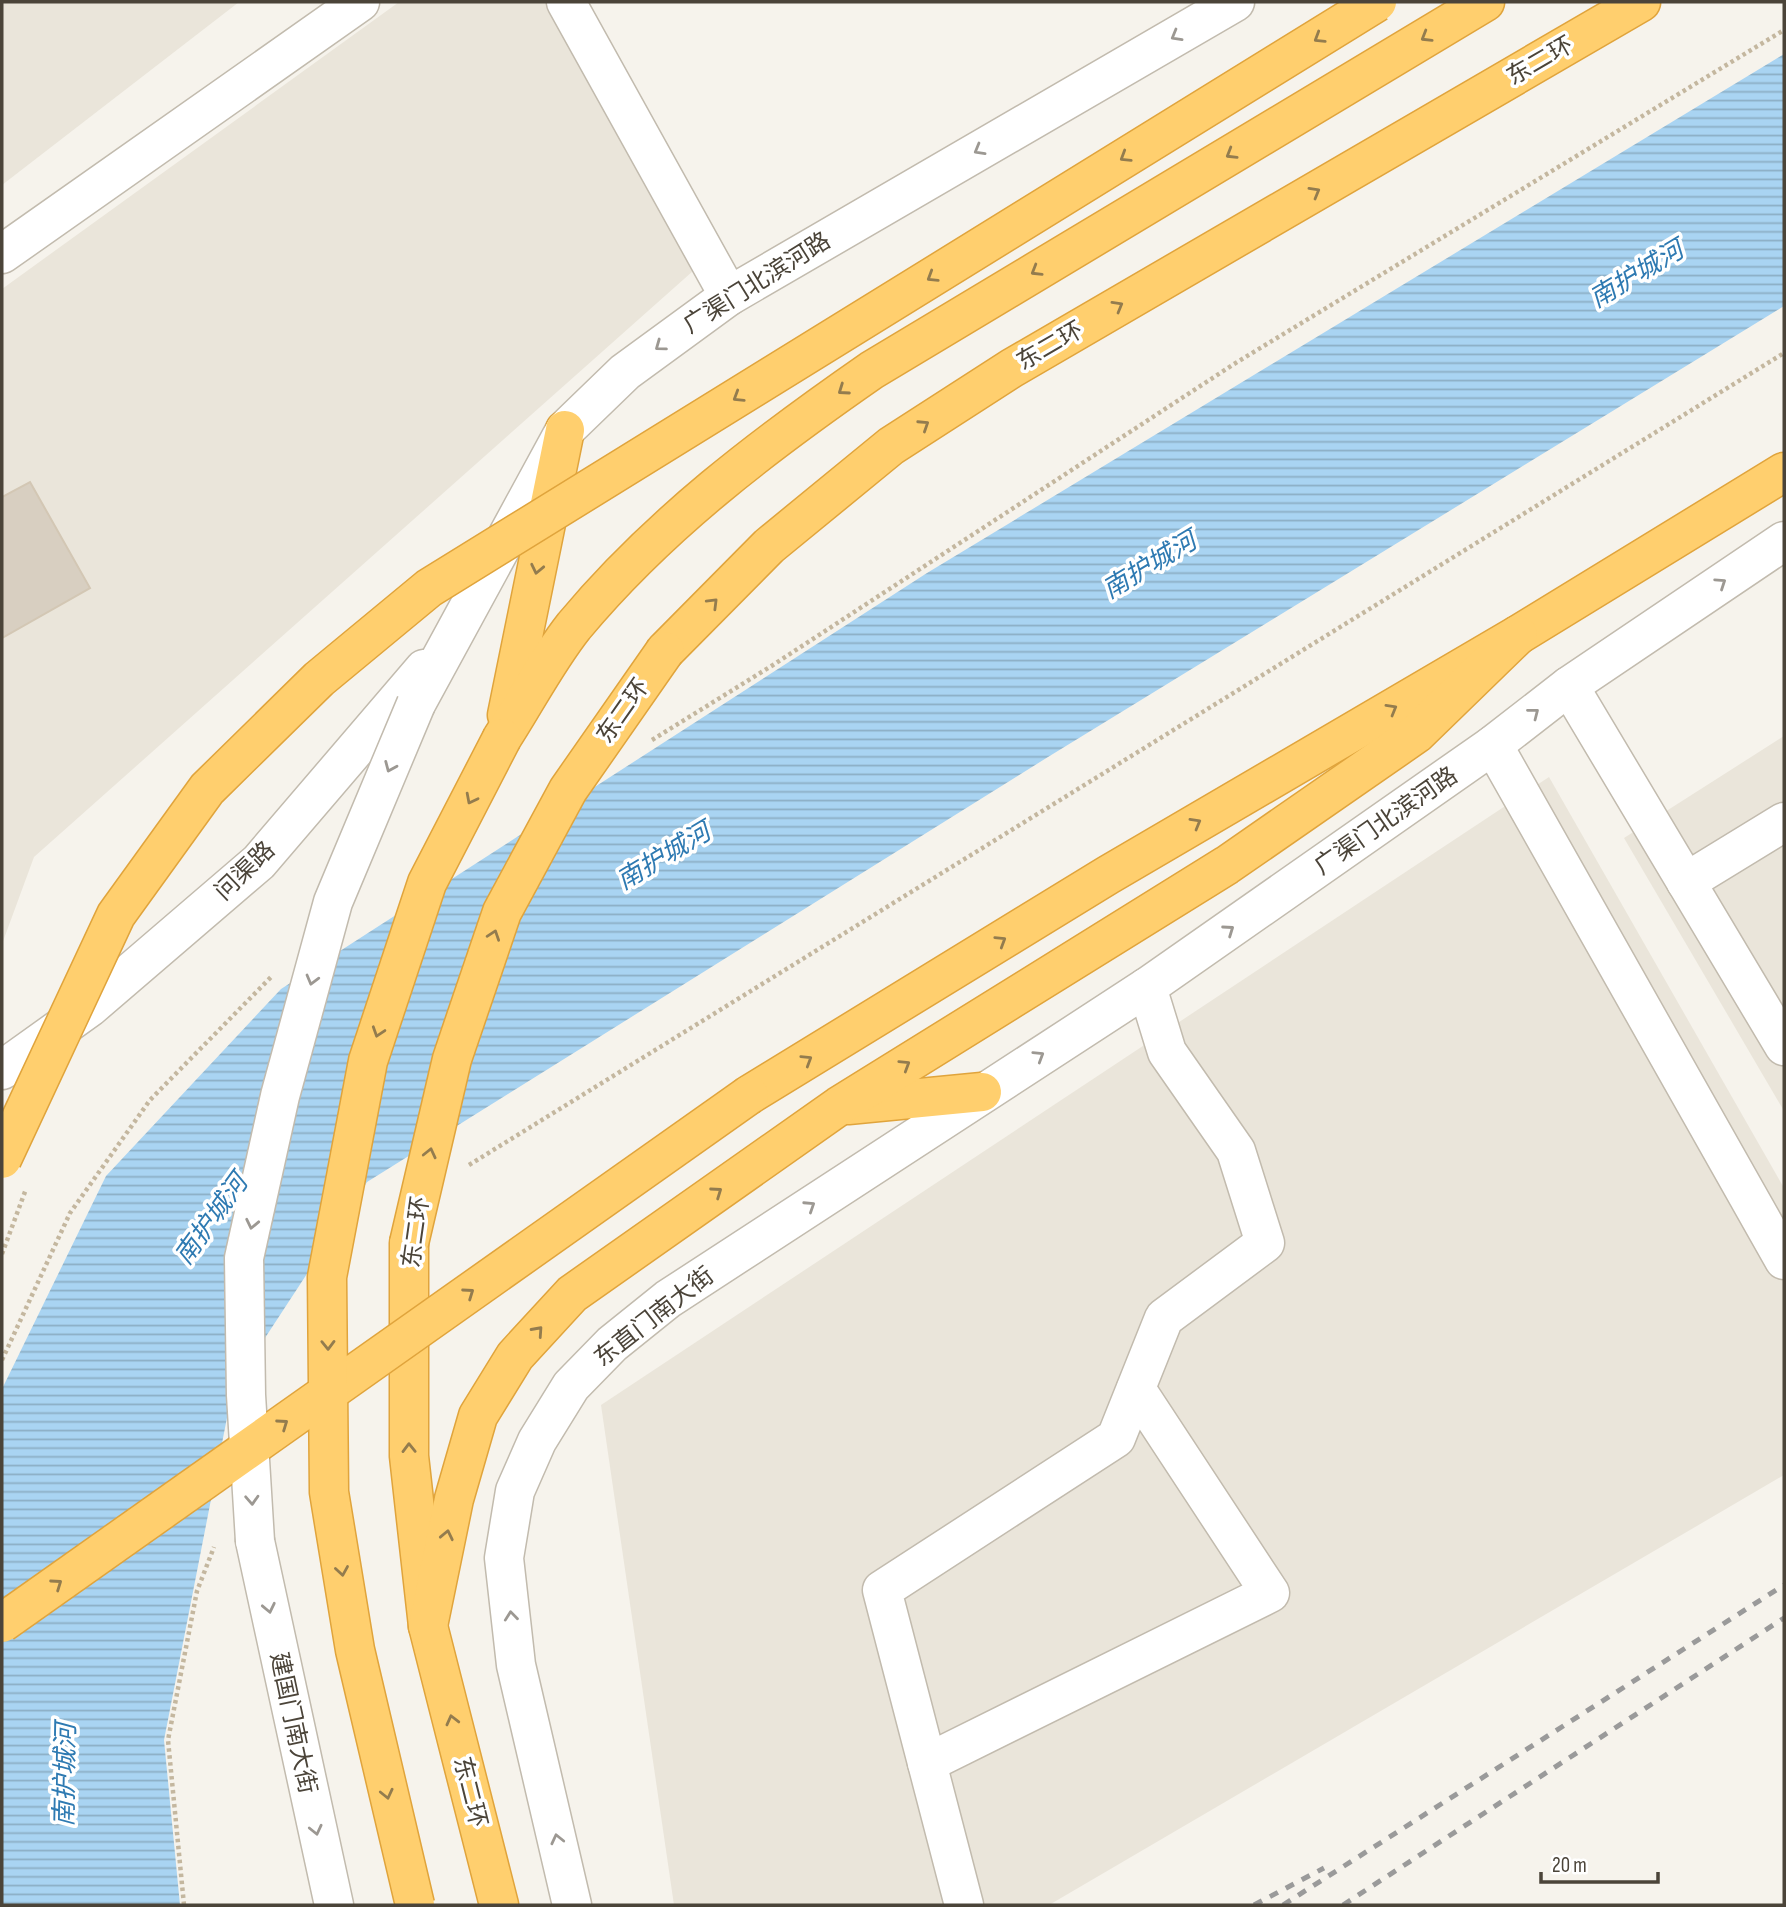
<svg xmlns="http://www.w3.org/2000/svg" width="1786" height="1907" font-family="'Sofia Sans Condensed','Noto Sans SC',sans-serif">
<defs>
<pattern id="water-rules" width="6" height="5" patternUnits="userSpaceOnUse" patternTransform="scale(1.75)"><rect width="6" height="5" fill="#a9d4f2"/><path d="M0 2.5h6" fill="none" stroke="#8caec5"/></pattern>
</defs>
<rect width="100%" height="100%" fill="#f6f3ec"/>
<!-- residential -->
<g fill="#eae5da">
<polygon points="2,2 239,2 2,185"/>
<polygon points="399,2 546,2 693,271 34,857 2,944 2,289"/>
<polygon points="1784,736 1784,1111 1624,838"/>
<polygon points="1549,777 1784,1188 1784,1475 1049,1905 674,1905 601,1405"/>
</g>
<!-- water -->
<polygon fill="url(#water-rules)" points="1784,54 1784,306 1048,757 367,1182 233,1387 164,1740 180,1905 2,1905 2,1389 106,1176 281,989 927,573"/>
<!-- building -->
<polygon fill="#d8cfc1" stroke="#d3c7b4" stroke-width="2" points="30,482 90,588 2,638 2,497"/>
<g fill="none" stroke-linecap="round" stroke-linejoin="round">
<!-- minor casing -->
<g stroke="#c2bbae" stroke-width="41">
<g id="minor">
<polyline points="566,2 729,296"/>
<polyline points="2,254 360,2"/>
<polyline points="1569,686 1784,1046"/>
<polyline points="416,704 565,430 625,372 729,296 1235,2"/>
<polyline points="1493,745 1784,1260"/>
<polyline points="1686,882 1784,822"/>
<polyline points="2,1070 90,1007 259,862 424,669"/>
<polyline points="255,1541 334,1905"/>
<polyline points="927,1763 1270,1593 1136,1389"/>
<polyline points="572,1905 516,1665 504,1558 515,1491 537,1441 571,1386 612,1344 668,1299 1147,987 1493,745 1569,686 1784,541"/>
<polyline points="964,1905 882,1590 1116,1438 1164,1318 1265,1243 1236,1151 1167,1052 1147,987"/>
</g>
</g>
<!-- highway casing -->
<g stroke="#e0a43c" stroke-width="41">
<g id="highway">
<polyline points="665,651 769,546 891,446 1012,368 1641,2"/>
<polyline points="507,715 565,430"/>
<path d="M502 738C526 701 547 660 574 626 659 524 764 445 872 370L1485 2"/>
<polyline points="749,1095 1108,875 1518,635 1784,472"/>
<polyline points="848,1105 982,1092"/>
<polyline points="409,1243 409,1456 428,1626 499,1905"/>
<polyline points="428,1626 454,1499 478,1416 515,1356 572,1294 839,1106 1227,865 1416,734 1518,635"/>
</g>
</g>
<!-- path -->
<g stroke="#c4b79f" stroke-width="4.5" stroke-dasharray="3.5 3.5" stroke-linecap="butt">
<polyline points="652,740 773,665 1234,364 1784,30"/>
<polyline points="469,1165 1784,353"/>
<polyline points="2,1254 26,1189"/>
<polyline points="2,1360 70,1213 150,1100 273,975"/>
<polyline points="184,1905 168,1740 197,1591 214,1547"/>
</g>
<!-- minor -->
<use href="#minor" stroke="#fff" stroke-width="38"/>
<!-- highway -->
<use href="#highway" stroke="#ffcf6e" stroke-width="38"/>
<!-- rail -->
<g stroke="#9a9a9a" stroke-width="5" stroke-dasharray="9 9" stroke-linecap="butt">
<polyline points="1254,1905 1324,1868"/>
<polyline points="1283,1905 1784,1585"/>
<polyline points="1343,1905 1784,1618"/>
</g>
<!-- minor-bridge casing -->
<g stroke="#c2bbae" stroke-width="41" stroke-linecap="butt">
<polyline id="minor-bridge" points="255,1541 246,1395 244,1258 280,1096 333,902 416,704"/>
</g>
<!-- highway-bridge casing -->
<g stroke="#e0a43c" stroke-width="41" stroke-linecap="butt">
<g id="highway-bridge">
<polyline points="2,1159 116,915 207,789 319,679 429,588 1377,2"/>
<polyline points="409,1243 452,1059 502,912 568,790 665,651"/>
<polyline points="2,1623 749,1095"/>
<polyline points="415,1905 355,1650 329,1492 327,1277 368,1061 427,883 502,738"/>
</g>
</g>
<!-- minor-bridge -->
<use href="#minor-bridge" stroke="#fff" stroke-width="38"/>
<!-- highway-bridge -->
<use href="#highway-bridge" stroke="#ffcf6e" stroke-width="38"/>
</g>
<!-- one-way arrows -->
<defs><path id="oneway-chevron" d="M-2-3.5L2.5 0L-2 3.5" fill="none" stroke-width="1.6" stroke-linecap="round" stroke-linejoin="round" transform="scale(1.75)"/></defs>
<g stroke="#9c9892">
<use href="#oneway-chevron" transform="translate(1176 36) rotate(150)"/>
<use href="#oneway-chevron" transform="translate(979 150) rotate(150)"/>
<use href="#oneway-chevron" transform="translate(660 346) rotate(144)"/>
<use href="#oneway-chevron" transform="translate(1721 583) rotate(-34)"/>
<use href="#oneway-chevron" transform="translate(1534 713) rotate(-38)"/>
<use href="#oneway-chevron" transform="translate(390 767) rotate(113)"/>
<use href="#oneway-chevron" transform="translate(1229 930) rotate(-35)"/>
<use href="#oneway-chevron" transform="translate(312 980) rotate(105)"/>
<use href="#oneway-chevron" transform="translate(1039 1056) rotate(-32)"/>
<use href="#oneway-chevron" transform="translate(810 1206) rotate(-33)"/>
<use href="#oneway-chevron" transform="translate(252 1224) rotate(102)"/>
<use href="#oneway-chevron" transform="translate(252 1500) rotate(87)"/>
<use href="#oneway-chevron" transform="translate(269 1608) rotate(78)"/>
<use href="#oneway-chevron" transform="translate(511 1616) rotate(-96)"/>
<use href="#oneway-chevron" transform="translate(316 1830) rotate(77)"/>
<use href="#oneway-chevron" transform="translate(557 1839) rotate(-103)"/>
</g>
<g stroke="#937c4e">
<use href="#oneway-chevron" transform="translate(1426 37) rotate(149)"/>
<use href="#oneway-chevron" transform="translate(1319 38) rotate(148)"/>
<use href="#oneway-chevron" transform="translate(1231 154) rotate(149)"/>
<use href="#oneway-chevron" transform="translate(1125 157) rotate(148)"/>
<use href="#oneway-chevron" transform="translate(1315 192) rotate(-30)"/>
<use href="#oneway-chevron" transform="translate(1036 271) rotate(149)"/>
<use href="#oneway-chevron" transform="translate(932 277) rotate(148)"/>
<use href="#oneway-chevron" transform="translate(1118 306) rotate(-30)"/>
<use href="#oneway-chevron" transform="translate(843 390) rotate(145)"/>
<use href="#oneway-chevron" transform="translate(738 397) rotate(148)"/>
<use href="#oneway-chevron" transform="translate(924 425) rotate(-33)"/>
<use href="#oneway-chevron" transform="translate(537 569) rotate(102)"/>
<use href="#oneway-chevron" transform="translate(713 603) rotate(-45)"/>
<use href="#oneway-chevron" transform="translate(1392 709) rotate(-30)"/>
<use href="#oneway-chevron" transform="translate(471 799) rotate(117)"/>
<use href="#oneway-chevron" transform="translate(1196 823) rotate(-30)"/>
<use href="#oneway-chevron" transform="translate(494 935) rotate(-71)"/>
<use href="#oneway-chevron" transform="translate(1001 941) rotate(-32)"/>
<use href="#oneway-chevron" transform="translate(378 1032) rotate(108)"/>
<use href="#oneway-chevron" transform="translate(807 1060) rotate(-32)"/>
<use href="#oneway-chevron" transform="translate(905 1065) rotate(-32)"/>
<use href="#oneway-chevron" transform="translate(430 1153) rotate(-77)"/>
<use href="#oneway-chevron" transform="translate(717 1192) rotate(-35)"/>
<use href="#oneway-chevron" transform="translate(469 1293) rotate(-35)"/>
<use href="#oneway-chevron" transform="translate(538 1331) rotate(-48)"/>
<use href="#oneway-chevron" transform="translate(328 1345) rotate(89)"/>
<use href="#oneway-chevron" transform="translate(283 1424) rotate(-35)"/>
<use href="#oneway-chevron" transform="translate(409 1448) rotate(-91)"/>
<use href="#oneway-chevron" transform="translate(447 1535) rotate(-78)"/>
<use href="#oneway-chevron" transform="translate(342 1571) rotate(81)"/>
<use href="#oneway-chevron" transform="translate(57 1584) rotate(-35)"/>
<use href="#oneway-chevron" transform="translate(452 1720) rotate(-104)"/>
<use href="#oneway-chevron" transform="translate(387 1794) rotate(77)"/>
</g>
<g text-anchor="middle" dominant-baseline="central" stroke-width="7" stroke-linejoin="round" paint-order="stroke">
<!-- street labels -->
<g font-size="24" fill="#4b4439" stroke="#fff">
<text transform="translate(1540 61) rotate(-30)">东二环</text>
<text transform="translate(757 283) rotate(-32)">广渠门北滨河路</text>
<text transform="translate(1050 346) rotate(-30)">东二环</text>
<text transform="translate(623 711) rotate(-55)">东二环</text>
<text transform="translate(1386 821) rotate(-35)">广渠门北滨河路</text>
<text transform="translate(245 871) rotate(-44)">问渠路</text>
<text transform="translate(416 1232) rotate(-82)">东二环</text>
<text transform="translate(654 1317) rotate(-38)">东直门南大街</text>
<text transform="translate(293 1723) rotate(78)">建国门南大街</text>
<text transform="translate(470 1792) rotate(76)">东二环</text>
</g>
<!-- water labels -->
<g font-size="26" font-style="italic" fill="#2e7ab2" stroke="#fff">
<text transform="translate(1637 275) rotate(-31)">南护城河</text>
<text transform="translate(1150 566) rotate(-31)">南护城河</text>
<text transform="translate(664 857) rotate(-31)">南护城河</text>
<text transform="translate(212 1220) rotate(-54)">南护城河</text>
<text transform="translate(66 1775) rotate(-89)">南护城河</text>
</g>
</g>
<!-- border -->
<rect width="1786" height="1907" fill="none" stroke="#4b4439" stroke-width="7"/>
<!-- scale -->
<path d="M1541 1872v10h117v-10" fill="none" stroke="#4b4439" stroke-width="3.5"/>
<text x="1552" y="1872" font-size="21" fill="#4b4439" stroke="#ffffff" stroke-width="5" paint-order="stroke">20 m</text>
</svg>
